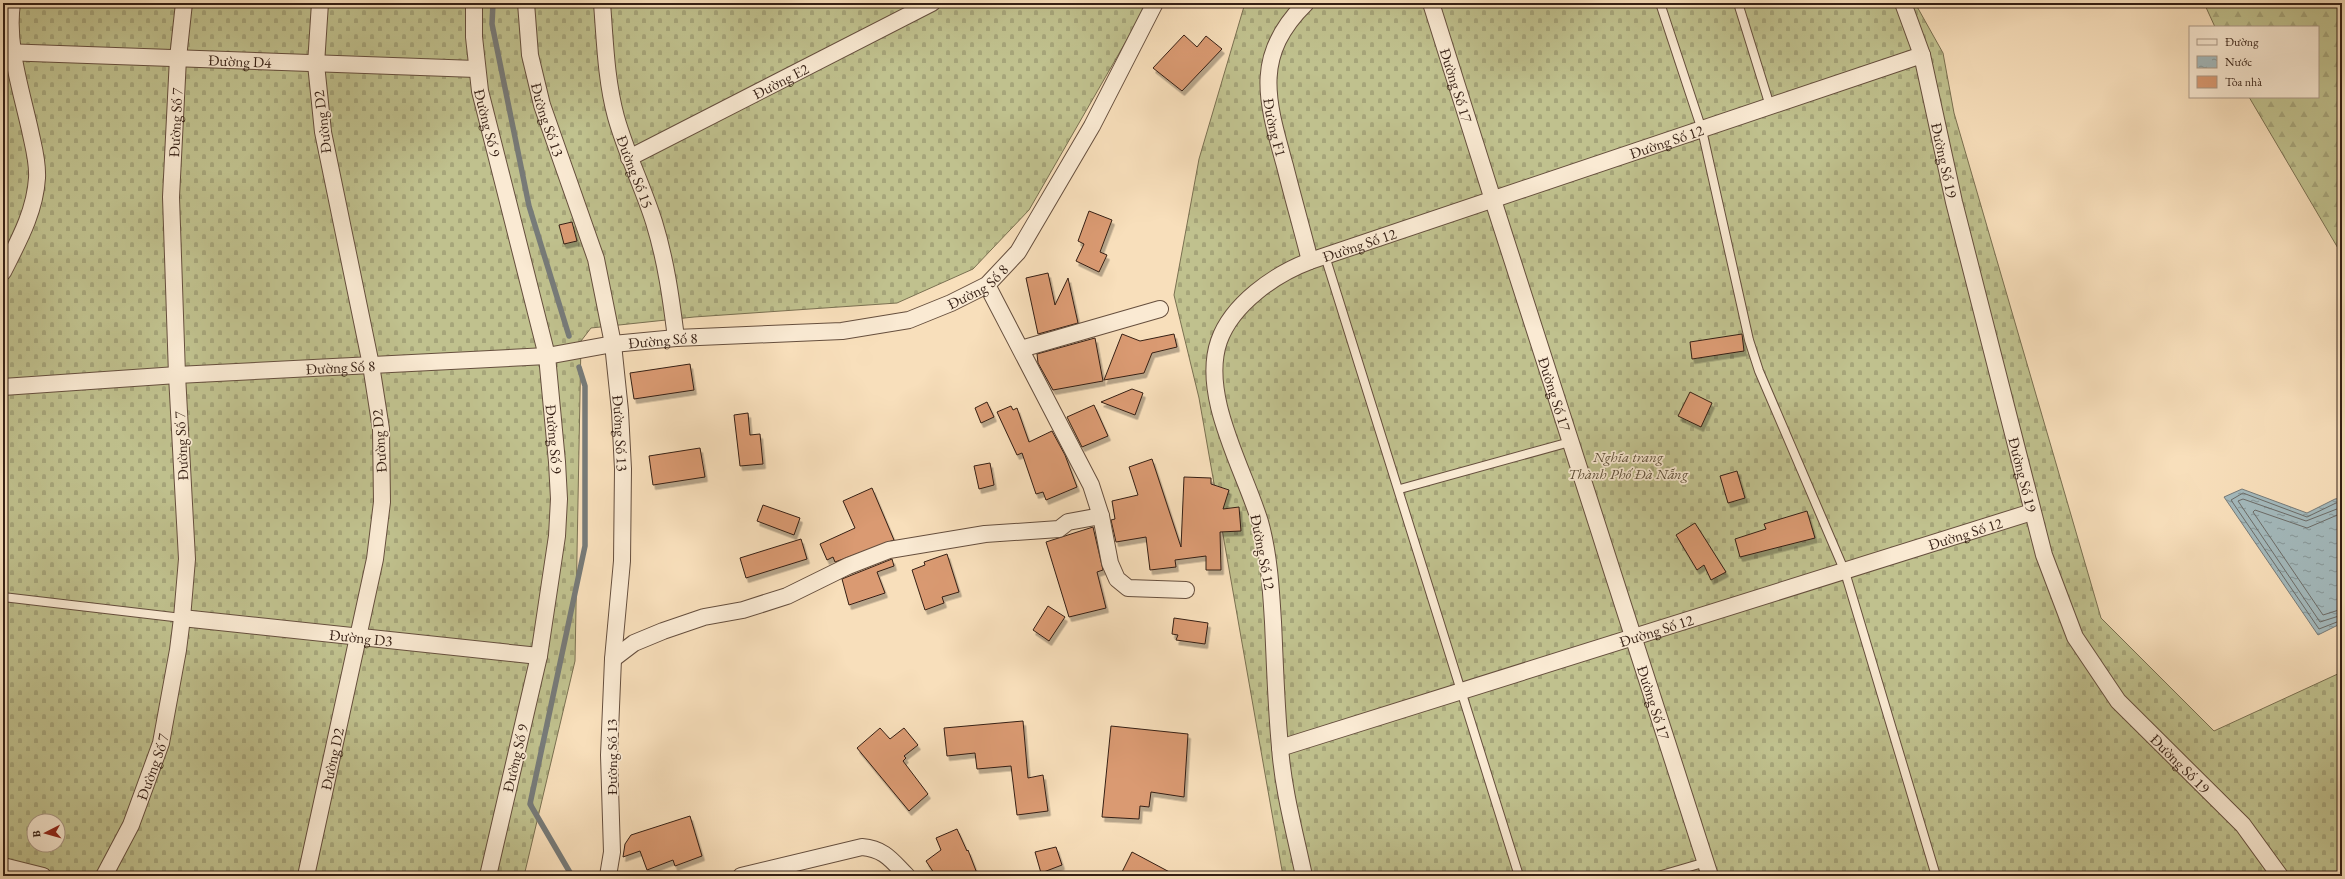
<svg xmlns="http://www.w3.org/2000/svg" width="2345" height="879" font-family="'EB Garamond',serif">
<defs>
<pattern id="forest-firs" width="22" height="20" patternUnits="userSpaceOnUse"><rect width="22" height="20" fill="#c0c18e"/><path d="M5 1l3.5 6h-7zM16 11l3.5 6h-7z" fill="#a6a57a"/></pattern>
<pattern id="cemetery-stones" width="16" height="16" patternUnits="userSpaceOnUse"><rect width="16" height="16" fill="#c0c18e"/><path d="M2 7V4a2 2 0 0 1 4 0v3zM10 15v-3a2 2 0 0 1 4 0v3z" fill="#a6a57a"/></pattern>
<pattern id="water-ripples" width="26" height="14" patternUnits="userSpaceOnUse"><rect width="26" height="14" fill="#a3b9bc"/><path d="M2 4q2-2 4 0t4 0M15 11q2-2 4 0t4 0" fill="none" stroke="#869698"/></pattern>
<filter id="shadow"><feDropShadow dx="2.5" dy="4.5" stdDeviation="0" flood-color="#0004"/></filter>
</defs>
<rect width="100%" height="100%" fill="#f8dfbb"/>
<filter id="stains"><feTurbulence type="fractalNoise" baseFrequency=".005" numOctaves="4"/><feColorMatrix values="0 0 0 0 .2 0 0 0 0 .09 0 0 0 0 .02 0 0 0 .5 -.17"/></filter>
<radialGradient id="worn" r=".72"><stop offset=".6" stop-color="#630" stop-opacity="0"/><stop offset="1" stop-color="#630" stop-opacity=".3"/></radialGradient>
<!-- forest -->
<polygon fill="url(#forest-firs)" stroke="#7a7051" points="2204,3 2342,3 2342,255 2249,97 2318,97 2318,27 2215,27"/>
<!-- cemetery -->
<g fill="url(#cemetery-stones)" stroke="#7a7051" fill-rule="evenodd">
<path d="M3 3H1148L1029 210 973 269 897 303 694 317 591 328 581 341 575 661 524 876H3ZM34 821H58V845H34Z"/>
<polygon points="1245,3 1915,3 1943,53 1954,113 2101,618 2214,731 2342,672 2342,876 1283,876 1199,398 1174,295 1199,159"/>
</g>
<!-- water -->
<polygon fill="url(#water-ripples)" stroke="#777b79" points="2242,489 2307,513 2335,499 2342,498 2342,623 2318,635 2224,497"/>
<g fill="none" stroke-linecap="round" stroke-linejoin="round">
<!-- shore -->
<g stroke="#6c6c68" stroke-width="1">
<polyline points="2342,502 2336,503 2307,517 2243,493 2231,500 2319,629 2342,620"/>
<polyline points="2342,507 2306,521 2243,499 2238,501 2320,622 2342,615"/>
<polyline points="2342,513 2307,528 2255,510 2253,512 2323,615 2342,609"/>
</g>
<!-- stream -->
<g stroke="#777b79" stroke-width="5.5">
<polyline points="493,3 492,24 529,206 569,336"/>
<polyline points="572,876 530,804 585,546 585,386 579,367"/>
</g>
</g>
<!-- building -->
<g fill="#da9a72" stroke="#351f14" filter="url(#shadow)">
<polygon points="1184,35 1197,47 1206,36 1222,49 1182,91 1153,68"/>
<polygon points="1089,211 1112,220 1100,252 1107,255 1099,272 1076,261 1084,244 1078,241"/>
<polygon points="572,222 577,241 564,244 559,225"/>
<polygon points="1048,273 1055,305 1068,278 1078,323 1038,334 1026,278"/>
<polygon points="1122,334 1140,341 1174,334 1177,347 1152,353 1144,373 1104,380"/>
<polygon points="1742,334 1744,351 1692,359 1690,342"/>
<polygon points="1095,338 1103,381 1053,390 1038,363 1037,354"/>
<polygon points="690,364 694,390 634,399 630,373"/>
<polygon points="1132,389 1143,393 1135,415 1101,402"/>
<polygon points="1690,392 1712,403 1701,427 1678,416"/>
<polygon points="987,402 994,417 981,423 975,408"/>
<polygon points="1094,405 1108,436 1082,447 1067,417"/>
<polygon points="1011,406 1013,410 1017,408 1029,442 1052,431 1065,455 1077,487 1046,500 1043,492 1036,494 1022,453 1017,455 997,412"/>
<polygon points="748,413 750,435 760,434 763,464 740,466 734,415"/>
<polygon points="700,448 705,477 653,485 649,456"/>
<polygon points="1152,459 1181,547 1184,477 1211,478 1211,484 1229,490 1223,509 1239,507 1241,531 1220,532 1221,570 1206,570 1206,556 1175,560 1176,567 1150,570 1146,537 1116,542 1111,520 1115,519 1112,501 1138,495 1129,467"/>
<polygon points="990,463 994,485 979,489 974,466"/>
<polygon points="1737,471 1745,498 1728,503 1720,476"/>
<polygon points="872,488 894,540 835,562 833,557 827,560 820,544 855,528 843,501"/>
<polygon points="763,505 800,518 794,535 757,521"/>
<polygon points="1807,511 1815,538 1740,557 1735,539 1766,529 1764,524"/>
<polygon points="1695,523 1726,572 1711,580 1704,565 1697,570 1676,535"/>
<polygon points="1093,527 1103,570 1097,572 1106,608 1069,617 1046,542"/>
<polygon points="801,539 807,559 746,578 740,558"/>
<polygon points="947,554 959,592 942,597 944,603 925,610 912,570 925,565 924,562"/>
<polygon points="892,559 894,566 877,572 885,593 849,605 842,579"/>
<polygon points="1048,606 1065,617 1049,641 1033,630"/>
<polygon points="1174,618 1208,623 1205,644 1176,640 1178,635 1172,634"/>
<polygon points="1023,721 1028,778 1043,775 1048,811 1017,815 1011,766 977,769 975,753 947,756 944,728"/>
<polygon points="1111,726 1188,734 1184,797 1151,792 1149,807 1140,806 1139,819 1102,817"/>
<polygon points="880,728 890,739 904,728 918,745 904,756 906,758 903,761 928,794 909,811 857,748"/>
<polygon points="690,816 702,856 675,866 673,860 647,870 640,851 623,857 625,844 631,835"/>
<polygon points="957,829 967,851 968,850 978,876 936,876 926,861 941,850 936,838"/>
<polygon points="1056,847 1062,865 1041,873 1035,852"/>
<polygon points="1132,852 1177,876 1120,876"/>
</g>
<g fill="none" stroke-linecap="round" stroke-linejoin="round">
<!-- lane casing -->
<g stroke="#664f3e" stroke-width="10">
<g id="lane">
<polyline points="1660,3 1702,130 1749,340 1759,371 1845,572 1936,876"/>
<polyline points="1738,3 1770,106"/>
<path d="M1325 256C1391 462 1453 670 1519 876"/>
<polyline points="1400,489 1570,442"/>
<polyline points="3,597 182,618"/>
<polyline points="1658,876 1706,862"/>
</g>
</g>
<!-- street casing -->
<g stroke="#664f3e" stroke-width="18">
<g id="street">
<path id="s1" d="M474 3V37L480 91 547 356 557 462 559 499 557 536 539 656 488 876"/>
<path id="s2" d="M526 3 530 55 542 105 596 259 613 344 620 411 623 469 622 561 613 659 609 755 612 852 608 876"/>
<path id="s3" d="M602 3C605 41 606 80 616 117 626 153 643 187 654 222 666 261 671 298 676 338"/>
<path id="s4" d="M1306 3C1252 56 1267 101 1285 166 1293 198 1302 229 1310 261"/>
<path id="s5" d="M1431 3 1493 200 1710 876"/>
<path id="s6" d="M1903 3 1922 55 1954 202 2044 555 2075 637 2118 701 2243 825 2280 876"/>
<path id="s7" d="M3 52 476 69"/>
<path id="s8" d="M629 158 932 3"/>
<path d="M3 272C18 242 35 212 37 178 38 161 33 145 30 130 21 89 6 45 12 3"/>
<polyline points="987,285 1091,485 1101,516 1110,563 1117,579 1128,588 1186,590"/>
<polyline points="1021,349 1160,309"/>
<path id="s9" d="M3 387 177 375 547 356 613 344 676 338 842 331 909 320 951 303 987 285 1018 252 1092 126 1155 3"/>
<path id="s10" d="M182 618 539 656"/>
<polyline points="613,659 634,643 663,631 704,617 743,610 787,596 848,566 889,550 985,534 1059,529 1068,522 1101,516"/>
<path id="s11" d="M1280 748 2032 512"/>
<polyline points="3,866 43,876"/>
<path id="s12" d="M104 876 131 825 161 743 178 650 182 618 187 559 177 375 171 197 178 58 184 3"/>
<path id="s13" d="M306 876 375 559 382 502 381 429 371 365 323 132 316 64 320 3"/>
<path d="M741 876 862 847C885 849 892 861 907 876"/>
<path id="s14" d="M1304 876C1295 833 1283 790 1280 747 1276 705 1275 664 1273 622 1271 589 1269 554 1260 522 1244 469 1200 396 1219 341 1232 304 1275 274 1310 261L1922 55"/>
</g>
</g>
<!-- lane -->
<use href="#lane" stroke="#faead3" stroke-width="8"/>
<!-- street -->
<use href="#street" stroke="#faead3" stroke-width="16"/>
</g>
<g text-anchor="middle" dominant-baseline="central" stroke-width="3.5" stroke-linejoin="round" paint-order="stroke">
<!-- street labels -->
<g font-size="15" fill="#351f14" stroke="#faead3">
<text stroke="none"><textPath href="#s7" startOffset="237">Đường D4</textPath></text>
<text stroke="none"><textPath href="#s8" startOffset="170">Đường E2</textPath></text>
<text stroke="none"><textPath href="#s5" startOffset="86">Đường Số 17</textPath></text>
<text stroke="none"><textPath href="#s2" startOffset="119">Đường Số 13</textPath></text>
<text stroke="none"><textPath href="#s12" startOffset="768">Đường Số 7</textPath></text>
<text transform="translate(322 122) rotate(-97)">Đường D2</text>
<text stroke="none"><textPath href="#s1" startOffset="121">Đường Số 9</textPath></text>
<text stroke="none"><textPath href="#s4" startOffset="136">Đường F1</textPath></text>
<text stroke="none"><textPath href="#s14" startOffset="1047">Đường Số 12</textPath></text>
<text stroke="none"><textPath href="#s6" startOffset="163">Đường Số 19</textPath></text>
<text stroke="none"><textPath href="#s3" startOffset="173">Đường Số 15</textPath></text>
<text stroke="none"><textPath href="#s14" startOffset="723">Đường Số 12</textPath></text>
<text stroke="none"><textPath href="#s9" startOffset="986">Đường Số 8</textPath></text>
<text stroke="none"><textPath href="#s9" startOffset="662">Đường Số 8</textPath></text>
<text stroke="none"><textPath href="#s9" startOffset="338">Đường Số 8</textPath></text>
<text stroke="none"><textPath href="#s5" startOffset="410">Đường Số 17</textPath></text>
<text stroke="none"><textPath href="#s2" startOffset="443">Đường Số 13</textPath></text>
<text stroke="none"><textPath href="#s1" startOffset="445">Đường Số 9</textPath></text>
<text transform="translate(379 441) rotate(-94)">Đường D2</text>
<text transform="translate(181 446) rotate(-93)">Đường Số 7</text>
<text stroke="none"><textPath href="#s6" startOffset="487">Đường Số 19</textPath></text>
<text stroke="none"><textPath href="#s11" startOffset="718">Đường Số 12</textPath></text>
<text transform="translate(1263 552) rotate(79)">Đường Số 12</text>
<text stroke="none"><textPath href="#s11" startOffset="394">Đường Số 12</textPath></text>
<text stroke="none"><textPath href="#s10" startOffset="180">Đường D3</textPath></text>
<text stroke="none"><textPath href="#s5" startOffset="734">Đường Số 17</textPath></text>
<text transform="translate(611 757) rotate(-90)">Đường Số 13</text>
<text transform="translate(515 758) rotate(-77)">Đường Số 9</text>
<text stroke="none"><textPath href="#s13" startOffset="120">Đường D2</textPath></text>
<text stroke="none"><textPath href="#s6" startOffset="823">Đường Số 19</textPath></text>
<text stroke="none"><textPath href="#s12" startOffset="120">Đường Số 7</textPath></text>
</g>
<!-- park labels -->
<g font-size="15" font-style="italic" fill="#5f5039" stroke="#faead3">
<text x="1628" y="456">Nghĩa trang<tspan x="1628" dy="17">Thành Phố Đà Nẵng</tspan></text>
</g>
</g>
<!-- margin -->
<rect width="2345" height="879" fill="none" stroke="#f8dfbb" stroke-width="16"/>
<rect x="4" y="4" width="2337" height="871" fill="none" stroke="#351f14" stroke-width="2"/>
<rect x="8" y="8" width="2329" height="863" fill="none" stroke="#351f14"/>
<!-- legend -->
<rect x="2189" y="26" width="130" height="72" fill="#faead3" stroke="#ab9987"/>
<rect x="2197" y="39" width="20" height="6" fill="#faead3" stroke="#ab9987"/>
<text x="2225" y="46" font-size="12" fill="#351f14">Đường</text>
<rect x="2197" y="56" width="20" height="12" fill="url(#water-ripples)" stroke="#ab9987"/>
<text x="2225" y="66" font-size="12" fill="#351f14">Nước</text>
<rect x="2197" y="76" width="20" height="12" fill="#da9a72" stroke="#ab9987"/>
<text x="2225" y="86" font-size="12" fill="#351f14">Tòa nhà</text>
<!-- north arrow -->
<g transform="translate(46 833) rotate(264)"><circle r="19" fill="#faead3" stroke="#ab9987"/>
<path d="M0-3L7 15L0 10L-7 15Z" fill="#8f2418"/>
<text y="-6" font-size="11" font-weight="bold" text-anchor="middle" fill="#351f14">B</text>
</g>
<rect width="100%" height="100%" filter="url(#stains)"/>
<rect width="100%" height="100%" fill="url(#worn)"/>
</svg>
